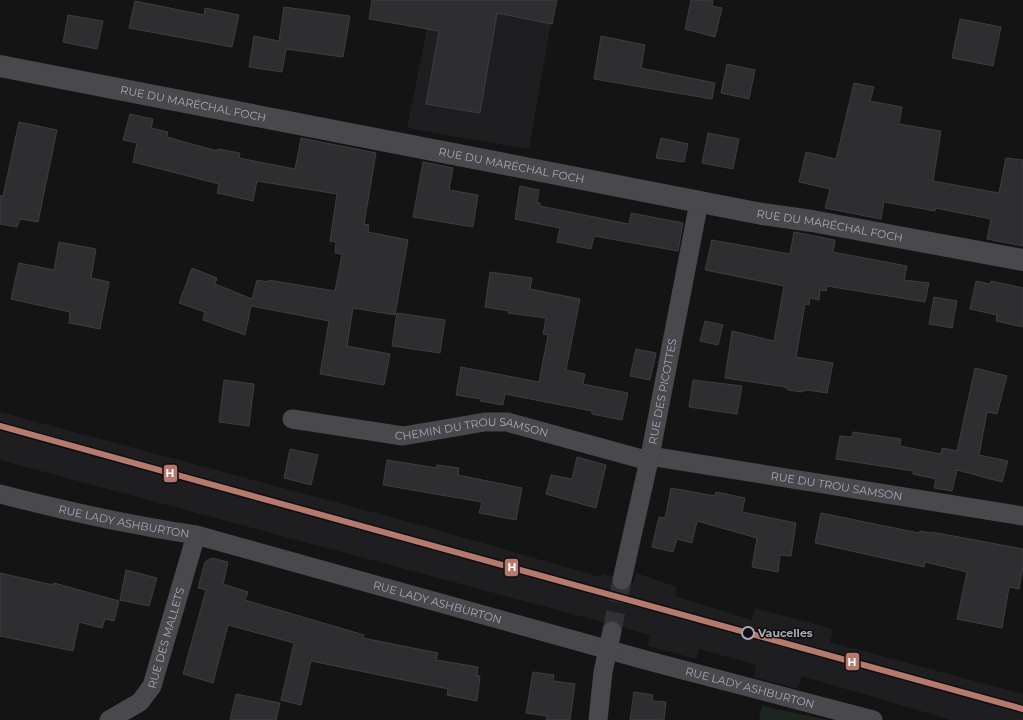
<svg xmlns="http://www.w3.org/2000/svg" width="1023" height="720" font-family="Montserrat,sans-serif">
<rect width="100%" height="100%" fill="#141414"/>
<!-- built -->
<g fill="#1e1e20">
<polygon points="433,0 555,0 529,149 407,128"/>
<polygon points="0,412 409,522 600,577 604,574 633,583 636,573 677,587 675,596 752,620 755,608 833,629 830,642 1023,694 1023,720 951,720 802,676 798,689 754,677 756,665 699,649 696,659 648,646 650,635 0,460"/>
</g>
<!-- green -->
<polygon fill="#1e241f" points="762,706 828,720 759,720"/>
<!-- building -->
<g fill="#2e2e30" stroke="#3d3e40">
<polygon points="372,0 557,0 552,24 497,13 480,113 426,104 439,31 369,19"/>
<polygon points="691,0 713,0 712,6 722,8 715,37 685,29"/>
<polygon points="135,1 204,15 205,8 239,15 232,47 129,28"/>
<polygon points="284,7 350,16 343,57 286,49 282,72 249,67 254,36 279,41"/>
<polygon points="68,15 103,21 97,49 63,42"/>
<polygon points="960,19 1001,27 993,66 952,58"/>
<polygon points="601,36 645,45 641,68 715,83 712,99 594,79"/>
<polygon points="727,64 755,70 749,99 721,93"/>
<polygon points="854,83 874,87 870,101 902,107 899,124 941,131 933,181 999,193 1006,158 1023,160 1023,246 987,239 991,219 935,208 935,211 884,202 881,219 825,208 830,189 799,182 806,152 836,159"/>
<polygon points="130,114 153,119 151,128 168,132 167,137 217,151 218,149 240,153 239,158 295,169 301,138 376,153 364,224 369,225 368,232 408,240 395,315 353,308 347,346 390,354 384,385 320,374 329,321 251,306 245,335 203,320 205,312 179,303 192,268 217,278 215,284 252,299 257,280 268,282 268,280 335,291 342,254 335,253 336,242 330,241 337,194 257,181 253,201 217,193 219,184 133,162 137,143 123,140"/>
<polygon points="19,122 57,130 38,222 20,219 17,227 0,224 0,196 3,196"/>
<polygon points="708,133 739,139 733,169 702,163"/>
<polygon points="661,138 688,144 684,162 656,158"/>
<polygon points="423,162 453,168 449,190 478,195 473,227 413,217"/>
<polygon points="520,186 539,190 537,203 540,203 540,206 629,224 631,213 683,223 678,251 594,236 591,249 557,242 560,228 515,219"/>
<polygon points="794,232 835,240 833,252 907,266 904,280 929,283 925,302 827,286 826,291 820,290 819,300 810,298 809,305 805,304 796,357 833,363 827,393 807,390 801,392 788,390 785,387 725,378 732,331 774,341 784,286 705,270 712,240 790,254"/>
<polygon points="59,242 96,249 91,278 109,282 100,329 69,323 70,312 11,299 19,263 54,270"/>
<polygon points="490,272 532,278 530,289 580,299 566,370 585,374 583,384 628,393 622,420 592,414 592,411 505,394 503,405 480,401 481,399 456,395 461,367 539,382 548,335 543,334 546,318 508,313 509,311 485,307"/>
<polygon points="976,281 990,284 991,281 1023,288 1023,327 996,321 997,315 970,309"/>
<polygon points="934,297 957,301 952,328 929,324"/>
<polygon points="397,313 445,320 440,353 392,346"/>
<polygon points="705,321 723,325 718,345 700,341"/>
<polygon points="636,349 656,353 650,380 630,376"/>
<polygon points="975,368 1007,376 997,414 987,412 979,455 1008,461 1002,482 957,470 952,491 934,488 936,479 913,474 913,471 836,459 840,436 852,437 853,432 901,439 900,446 941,454 942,448 957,451"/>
<polygon points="224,380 254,384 249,426 219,422"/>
<polygon points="693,380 742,386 737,414 689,407"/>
<polygon points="290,449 318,455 311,485 284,478"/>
<polygon points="577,457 606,465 596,508 546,494 551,475 572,479"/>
<polygon points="387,460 437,468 437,465 459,468 458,475 522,488 516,520 479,513 482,502 383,485"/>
<polygon points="671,488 715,496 716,492 745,498 742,512 796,523 791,556 780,555 778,572 752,567 757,538 697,521 692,543 677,539 673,552 652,547 659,517 665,518"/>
<polygon points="821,513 919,533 920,531 931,533 932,532 1023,549 1023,566 1019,589 1009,587 1002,628 957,619 967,572 925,562 924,567 815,543"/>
<polygon points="212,558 228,562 223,584 248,592 245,600 364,635 363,638 438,653 436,660 478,667 477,676 480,676 477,701 447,695 448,689 311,661 301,705 281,700 294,643 228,625 213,683 183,674 206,590 198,588 205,562"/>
<polygon points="126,570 157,578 149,606 120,600"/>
<polygon points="0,573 53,585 54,583 119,601 114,621 105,619 102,628 79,622 73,651 0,636"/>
<polygon points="533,672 554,675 553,681 575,684 570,720 546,720 547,716 526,713"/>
<polygon points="634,692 653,695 652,701 666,702 664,720 630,720"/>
<polygon points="236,694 280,703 276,720 230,720"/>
</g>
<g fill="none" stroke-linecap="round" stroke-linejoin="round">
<!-- minor-tunnel -->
<polyline stroke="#313234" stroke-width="19" stroke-dasharray="19 10" stroke-linecap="butt" points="612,631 622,580"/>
<!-- minor -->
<g stroke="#49494d" stroke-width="19">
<path id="s1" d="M292 419 403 436 485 422H507L649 461"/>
<path id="s2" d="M650 456 1023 516"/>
<path id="s3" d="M0 494C65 511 130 525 196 535L649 661 873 720"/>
<path id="s4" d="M622 580 650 456 699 202"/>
<path id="s5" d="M109 720 140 702 152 686 196 535"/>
<polyline points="598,720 603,672 612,631"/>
</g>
<!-- tertiary -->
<path stroke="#49494d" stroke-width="22" id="s6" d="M0 66 762 214 812 221 1023 260"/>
<!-- rail-1 casing -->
<g stroke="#0f0e10" stroke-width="9">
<polyline id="rail-1" points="0,426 1023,709"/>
</g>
<!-- rail-1 -->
<use href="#rail-1" stroke="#b5796e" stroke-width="6"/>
</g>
<!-- markers -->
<circle fill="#0f0e10" stroke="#a7a9b3" stroke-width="2" cx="748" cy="633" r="6"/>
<g text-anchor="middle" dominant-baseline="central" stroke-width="3" stroke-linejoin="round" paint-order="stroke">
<!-- street labels -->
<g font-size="11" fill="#a7a9b3" stroke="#0f0e10">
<text stroke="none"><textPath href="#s6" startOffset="197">RUE DU MARÉCHAL FOCH</textPath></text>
<text stroke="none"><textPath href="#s6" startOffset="521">RUE DU MARÉCHAL FOCH</textPath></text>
<text stroke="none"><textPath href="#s6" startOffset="845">RUE DU MARÉCHAL FOCH</textPath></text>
<text stroke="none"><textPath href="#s4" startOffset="193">RUE DES PICOTTES</textPath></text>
<text stroke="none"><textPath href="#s1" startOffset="182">CHEMIN DU TROU SAMSON</textPath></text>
<text stroke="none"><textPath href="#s2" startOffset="189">RUE DU TROU SAMSON</textPath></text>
<text stroke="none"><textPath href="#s3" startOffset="127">RUE LADY ASHBURTON</textPath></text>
<text stroke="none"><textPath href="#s3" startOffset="451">RUE LADY ASHBURTON</textPath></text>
<text stroke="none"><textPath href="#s5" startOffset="106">RUE DES MALLETS</textPath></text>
<text stroke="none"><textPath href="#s3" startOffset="775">RUE LADY ASHBURTON</textPath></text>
</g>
<!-- stop labels -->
<g font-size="11" font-weight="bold" fill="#a7a9b3" stroke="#0f0e10" text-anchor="start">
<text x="758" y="633">Vaucelles</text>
</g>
</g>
<g stroke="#0f0e10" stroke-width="1.5">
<rect x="163" y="464" width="15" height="19" rx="4" fill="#b5796e"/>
<rect x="504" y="558" width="15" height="19" rx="4" fill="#b5796e"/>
<rect x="845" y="652" width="15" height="19" rx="4" fill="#b5796e"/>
</g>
<g font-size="11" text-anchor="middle" font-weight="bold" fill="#fff">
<text x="170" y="477">H</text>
<text x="512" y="571">H</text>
<text x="852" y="666">H</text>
</g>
</svg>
